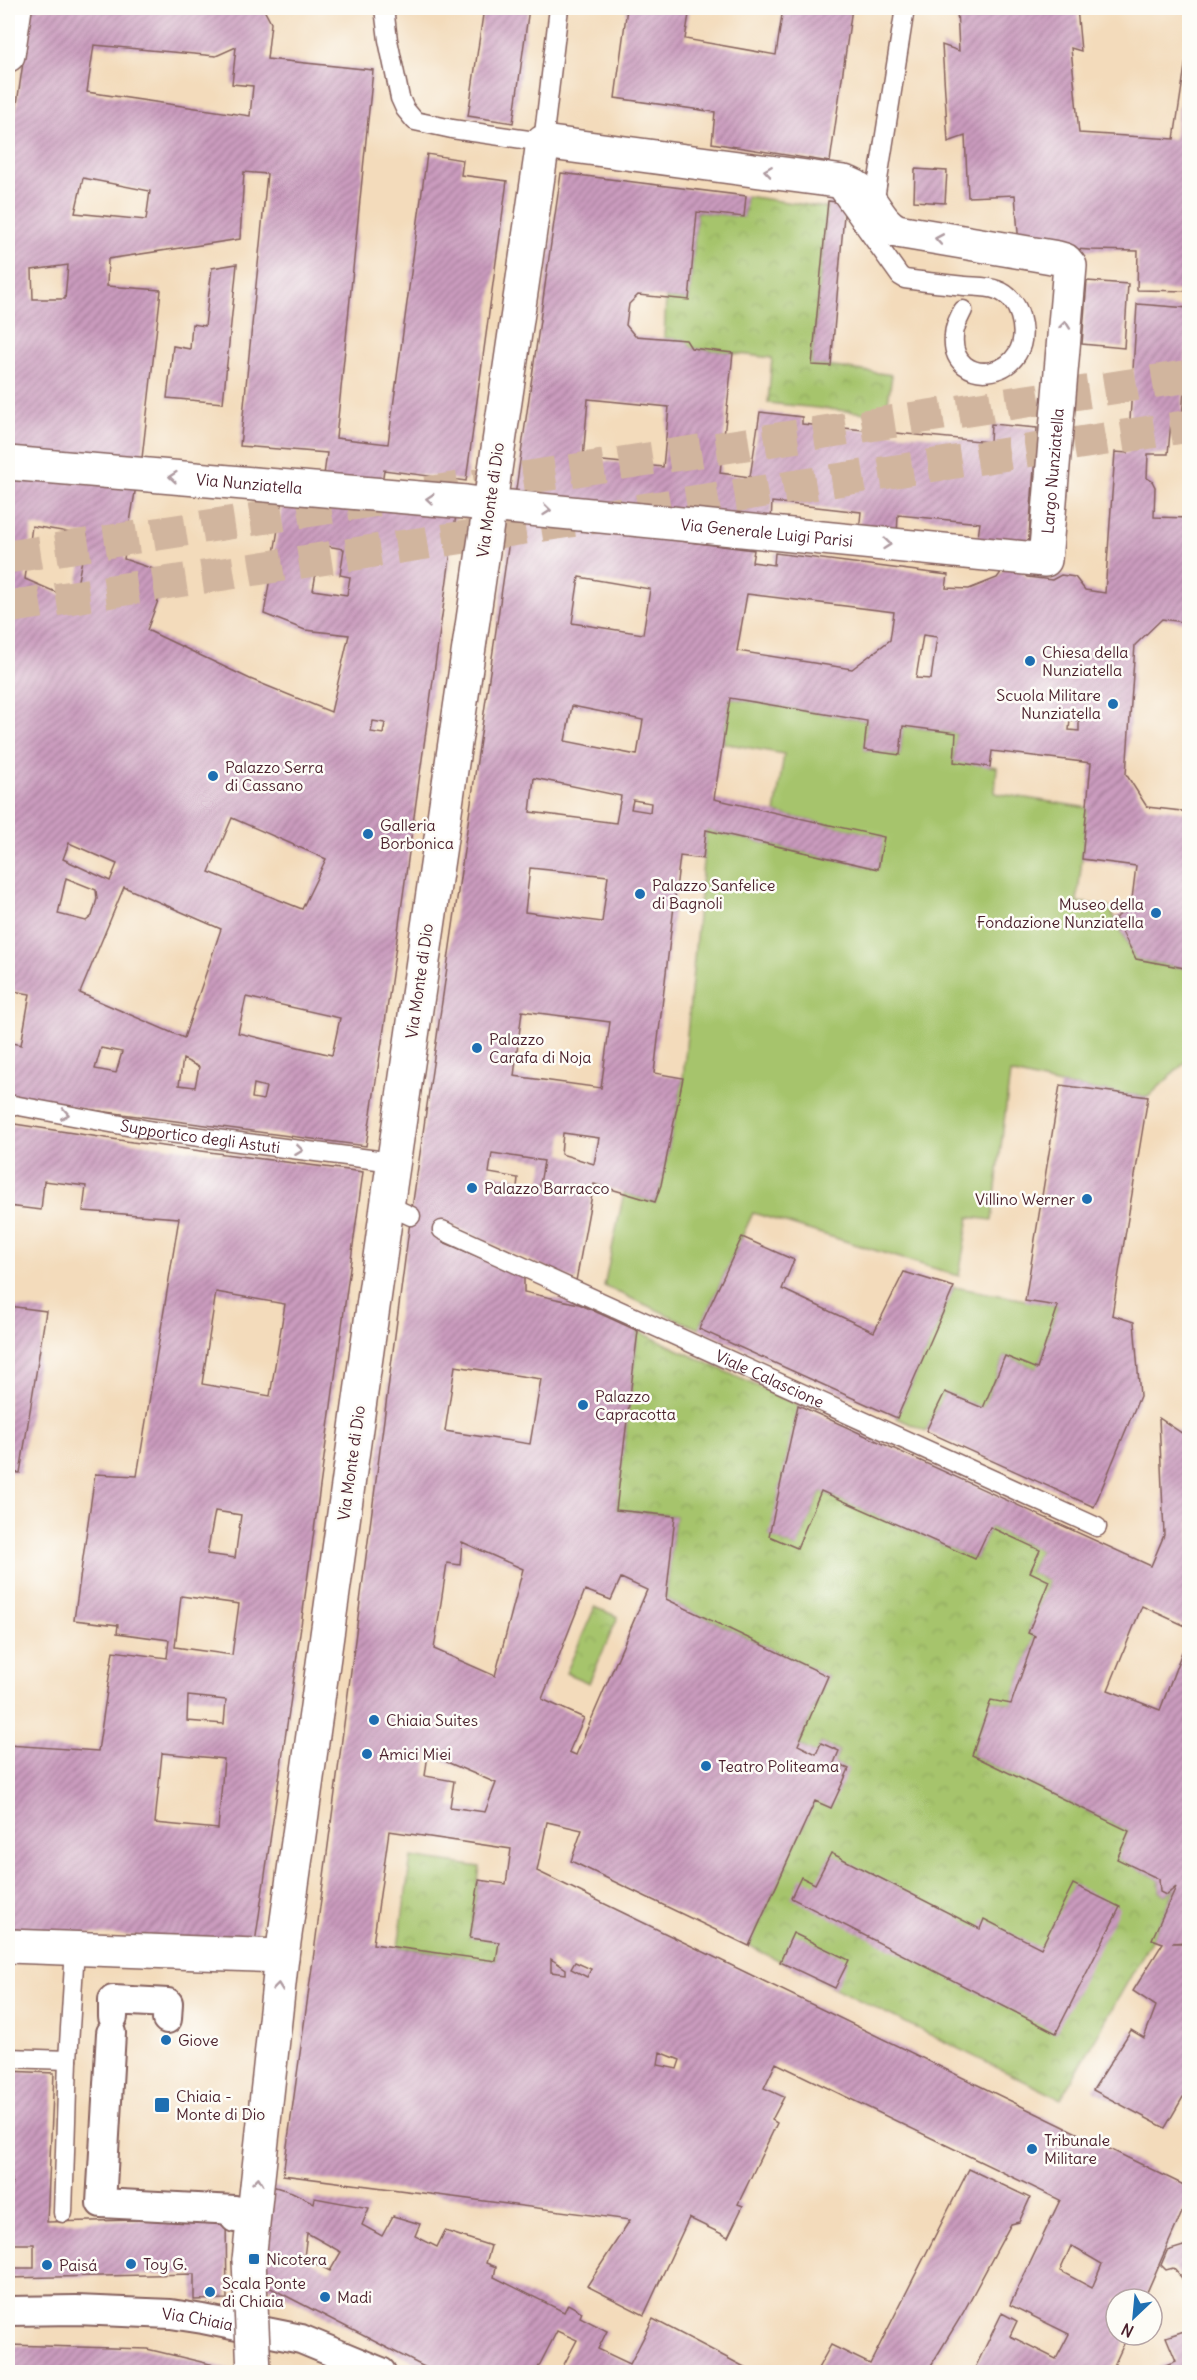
<svg xmlns="http://www.w3.org/2000/svg" width="1197" height="2380" font-family="Delius,sans-serif">
<defs>
<pattern id="park-crowns" width="20" height="18" patternUnits="userSpaceOnUse" patternTransform="scale(1.5)"><rect width="20" height="18" fill="#a6c46c"/><path d="M2 6a3 3 0 1 1 6 0M12 15a3 3 0 1 1 6 0" fill="none" stroke="#90a85e"/></pattern>
<pattern id="building-hatch" width="6" height="6" patternUnits="userSpaceOnUse" patternTransform="scale(1.5)"><rect width="6" height="6" fill="#ca9bbe"/><path d="M-1 1l2-2M0 6l6-6M5 7l2-2" fill="none" stroke="#a67e9b"/></pattern>
</defs>
<rect width="100%" height="100%" fill="#fdfcf7"/>
<filter id="ink" filterUnits="userSpaceOnUse"><feTurbulence type="fractalNoise" baseFrequency=".0167" numOctaves="2"/><feDisplacementMap in="SourceGraphic" scale="12" xChannelSelector="R" yChannelSelector="G"/><feConvolveMatrix kernelMatrix="1 2 1 2 8 2 1 2 1" color-interpolation-filters="sRGB"/></filter>
<filter id="wash" filterUnits="userSpaceOnUse"><feTurbulence type="fractalNoise" baseFrequency=".008" numOctaves="4" result="noise"/><feDisplacementMap in="SourceGraphic" scale="24" xChannelSelector="R" yChannelSelector="G"/><feGaussianBlur stdDeviation="1.35" result="paint"/><feColorMatrix in="noise" values="0 0 0 0 0 0 0 0 0 0 0 0 0 0 0 0 0 1.4 0 .05"/><feComposite in="paint" operator="in"/></filter>
<g filter="url(#wash)">
<rect width="100%" height="100%" fill="#f3dbbb"/>
<!-- park -->
<g fill="url(#park-crowns)" stroke="#78724c" stroke-width="1.5">
<polygon points="746,196 827,208 812,364 892,375 886,415 768,403 772,358 691,348 685,340 664,338 666,298 689,300 697,212 744,217"/>
<polygon points="638,1331 798,1405 770,1536 797,1548 821,1491 975,1559 990,1527 1040,1550 1030,1572 1049,1581 1028,1632 1035,1636 1011,1704 991,1700 972,1755 1129,1831 1118,1859 1159,1879 1160,1892 1166,1895 1176,1887 1152,1939 1061,2099 749,1946 815,1801 848,1769 834,1763 839,1751 821,1743 816,1754 798,1745 828,1676 666,1599 675,1516 616,1510"/>
<polygon points="595,1607 618,1617 589,1683 566,1673"/>
<polygon points="411,1857 480,1867 470,1937 499,1942 496,1961 398,1947"/>
</g>
<!-- garden -->
<g fill="#a6c46c" stroke="#78724c" stroke-width="1.5">
<polygon points="730,698 867,721 865,750 900,755 903,726 956,733 954,761 997,767 995,793 1088,808 1077,902 1109,907 1136,959 1189,969 1189,1059 1148,1097 1060,1085 1010,1073 992,1220 969,1217 959,1276 753,1213 699,1329 604,1286 624,1193 655,1202 661,1185 683,1078 706,830 878,869 883,837 775,813 784,754 723,743"/>
<polygon points="954,1287 1058,1306 1037,1369 1005,1356 983,1408 945,1392 926,1431 897,1418"/>
</g>
<g id="blocks">
<!-- building -->
<g fill="url(#building-hatch)" fill-rule="evenodd">
<path d="M31 8H263L271 23 267 59 373 70 336 438 388 444 427 154 463 160 461 175 507 181 466 481 384 470 381 489 323 482 327 453 240 446 267 174 244 172 240 239 108 259 107 286 161 290 141 467 8 453V165ZM94 45 216 56 236 47 232 84 253 86 250 116 87 92ZM83 178 150 191 146 220 75 213ZM68 265 65 299H33L32 270Z"/>
<polygon points="484,8 529,8 513,123 468,116"/>
<polygon points="627,8 690,8 685,39 776,55 783,8 852,8 830,162 712,143 715,112 615,98"/>
<polygon points="957,8 1077,8 1081,51 1071,48 1079,133 1174,139 1190,33 1190,291 1137,290 1138,251 1090,250 1019,245 1015,195 968,197 965,136 948,142 942,45 959,51"/>
<polygon points="915,169 947,171 945,203 914,201"/>
<path d="M561 173 746 196 744 217 697 212 689 300 638 295 629 304 626 325 635 336 686 340 691 348 733 353 720 473 750 477 760 412 802 417V424L990 442 991 424 1037 428 1028 549 977 544 980 523 898 515 897 536 859 532 861 512 772 502 771 523 515 496ZM588 399 669 407 663 467 583 459Z"/>
<polygon points="828,201 845,203 831,366 812,365"/>
<polygon points="237,264 223,403 167,398 173,346 190,349 192,324 205,326 212,268"/>
<polygon points="1087,281 1128,284 1124,348 1082,344"/>
<path d="M1137 304 1189 308 1182 421H1171L1168 454H1148L1147 478 1152 481 1155 487 1154 517 1190 518V623L1162 619 1135 645 1126 774 1147 807 1190 812V969L1136 959 1115 918 1131 907 1136 866 1082 859 1091 763 992 751 990 767 954 762 956 733 903 726 900 755 864 750 867 721 730 698 714 799 884 837 878 869 706 830 703 859 680 856 654 1073 683 1078 661 1185 655 1202 594 1184 576 1281 443 1221V1242L524 1276V1292L579 1304 638 1331 616 1510 675 1516 666 1599 828 1676 798 1745 816 1754 821 1743 839 1751 834 1763 849 1769 831 1808 815 1801 749 1946 571 1861 582 1830 547 1822 537 1871 1190 2188V2194L1144 2299H1116V2335H1128L1111 2372H973L1002 2313 1017 2321 1010 2336 1056 2359 1069 2334 1010 2305 1060 2200 776 2063 764 2088 784 2097 772 2120 777 2123 738 2204 743 2206 728 2237 689 2218 644 2315 587 2286 630 2220 283 2175 313 1960 409 1229 512 520 754 550 752 562 774 565 775 553 948 575 946 588 969 589 997 578 1005 567 1019 569 1027 577 1052 580 1061 575 1075 577 1085 590 1105 593 1115 452 1128 453ZM579 577 650 589 643 634 572 623ZM747 594 894 612 890 640 852 669 737 651ZM923 635 937 637 931 679 916 678ZM572 706 643 720 637 755 565 741ZM1070 720H1079V731L1069 730ZM534 778 621 796 616 823 530 812ZM633 800 651 803 650 812 631 809ZM530 868 608 876 602 922 525 912ZM522 1011 610 1022 601 1088 514 1076ZM563 1133 599 1138 594 1164 561 1154ZM492 1153 544 1161 539 1190 517 1187 518 1178 489 1173ZM455 1366 541 1379 530 1444 445 1431ZM462 1542 523 1569 495 1676 434 1649 447 1563 460 1565ZM621 1578 647 1590 576 1755 569 1752 584 1718 542 1699 585 1590 611 1600ZM428 1754 496 1783 485 1812 450 1807 454 1781 425 1776ZM389 1831 511 1849 506 1884 479 1880 470 1938 499 1942 496 1961 373 1944ZM551 1959 566 1969V1974L551 1972ZM575 1962 591 1969 587 1977 571 1969ZM660 2052 680 2060 677 2069 658 2065ZM1071 2246 1102 2264 1092 2288 1060 2271Z"/>
<path d="M8 475 136 486 124 559 168 574 147 630 250 679 331 712 349 635 305 630 264 614 283 499 456 515 389 996 366 1146 61 1106 8 1097V1042L21 1045 30 994 8 990ZM32 526 87 535 74 600 25 579ZM321 545 344 549 340 575 350 577 347 595 313 590ZM373 721 385 723 383 734 371 732ZM232 818 326 859 302 909 209 872ZM69 843 117 864 110 881 63 859ZM66 878 96 890 97 899 92 916 86 921 58 914ZM124 887 221 929 184 1038 80 993ZM246 997 340 1018 332 1055 238 1033ZM101 1048 122 1052 116 1073 95 1069ZM183 1059 199 1067 195 1087 179 1085ZM254 1084 266 1087 263 1100 252 1098Z"/>
<polygon points="1060,1085 1148,1097 1112,1315 1134,1322 1140,1396 1094,1507 926,1431 945,1392 983,1408 1005,1356 1037,1369 1058,1306 1025,1301"/>
<path d="M8 1123 132 1142 363 1172 293 1684 255 1943 8 1929V1745L98 1751 113 1651 167 1658 169 1640 117 1633 118 1625 74 1620 95 1474 137 1476 179 1218 83 1211 86 1186 44 1181 41 1210 8 1206ZM216 1292 285 1304 270 1396 202 1384ZM215 1511 241 1515 235 1558 207 1554ZM181 1596 239 1604 232 1655 175 1647ZM188 1696 226 1700 224 1724 187 1721ZM162 1753 224 1759 218 1829 155 1823Z"/>
<polygon points="742,1237 794,1260 782,1289 874,1332 904,1272 954,1287 897,1418 699,1329"/>
<polygon points="8,1306 46,1311 20,1473 8,1472"/>
<polygon points="798,1405 1151,1566 1164,1535 1159,1418 1183,1434 1184,1455 1190,1455 1190,1628 1142,1606 1108,1690 1160,1710 1182,1652 1190,1654 1190,1937 1186,1942 1172,1943 1190,1943 1190,2097 1183,2097 1165,2128 1093,2090 1131,2030 1144,2038 1156,2006 1133,1991 1163,1943 1152,1939 1176,1887 1166,1895 1160,1892 1159,1879 1117,1859 1129,1831 972,1755 991,1700 1011,1704 1035,1636 1028,1633 1049,1581 1030,1572 1040,1550 990,1527 975,1559 821,1491 797,1548 769,1536"/>
<polygon points="831,1853 980,1929 984,1919 1041,1948 1073,1884 1120,1907 1056,2033 791,1898 801,1877 815,1884"/>
<polygon points="793,1933 849,1960 835,1988 780,1962"/>
<polygon points="8,2071 54,2073 47,2222 226,2218 227,2299 194,2300 194,2274 8,2278 8,2268 34,2268 34,2244 8,2244 8,2206 10,2206 12,2179 8,2179"/>
<polygon points="969,2169 1030,2198 1019,2222 1011,2224 963,2313 927,2372 816,2372 831,2345 870,2364"/>
<path d="M272 2186 292 2192 314 2203 315 2198 369 2208 362 2225 382 2236 393 2216 420 2224 415 2236 437 2247 445 2231 491 2246 486 2263 496 2267 494 2277 564 2312 568 2304 582 2312 580 2317 607 2331 598 2349 630 2364 653 2319 754 2372H560L577 2340 557 2331 537 2370 542 2372H434L259 2282ZM307 2233 341 2252 330 2271 304 2258Z"/>
<polygon points="1190,2244 1190,2296 1189,2296 1182,2278 1173,2268 1166,2270 1161,2265 1167,2251"/>
<polygon points="1190,2329 1190,2372 1148,2372 1176,2361 1166,2337"/>
<polygon points="8,2345 147,2349 235,2370 234,2372 8,2372"/>
</g>
</g>
</g>
<g filter="url(#ink)">
<use href="#blocks" fill-opacity="0" stroke="#85615d" stroke-width="1.5"/>
<g fill="none" stroke-linecap="round" stroke-linejoin="round">
<!-- primary-tunnel -->
<g stroke="#d1b59e" stroke-width="33" stroke-dasharray="33 16" stroke-linecap="butt">
<polyline points="426,493 1190,376"/>
<polyline points="8,557 378,500"/>
<polyline points="8,607 1190,426"/>
</g>
<!-- service casing -->
<g stroke="#85615d" stroke-width="21">
<g id="service">
<polyline points="384,8 388,40 400,98 405,109 415,121 452,129 543,142 559,8"/>
<path d="M832 181 900 276 905 279C925 282 945 284 965 286 975 287 987 286 997 290 1009 294 1017 305 1020 316 1039 380 949 392 954 336 954 327 959 318 963 310"/>
<polyline points="874,205 905,8"/>
<path id="s1" d="M8 1104 154 1131 393 1162"/>
<polyline points="387,1205 411,1216"/>
<path id="s2" d="M442 1230 1097 1527"/>
<polyline points="8,2058 68,2060 75,1949"/>
<polyline points="63,2213 68,2060"/>
</g>
</g>
<!-- pedestrian casing -->
<g stroke="#85615d" stroke-width="32">
<g id="pedestrian">
<polyline points="113,2017 113,2000 168,2003 167,2019"/>
<polyline points="111,2033 101,2203 235,2210 235,2218"/>
<path id="s3" d="M8 2311 76 2310 171 2314 203 2319 301 2339 381 2372"/>
</g>
</g>
<!-- minor casing -->
<g stroke="#85615d" stroke-width="36">
<g id="minor">
<polyline points="8,55 15,8"/>
<path id="s4" d="M8 463 466 502 489 505 1045 560 1070 266 1065 260 1058 258 897 231C873 219 874 190 844 182L543 142 389 1193 282 1956 249 2260"/>
<polyline points="8,1946 282,1956"/>
</g>
</g>
<!-- service -->
<use href="#service" stroke="#fff" stroke-width="18"/>
<!-- pedestrian -->
<use href="#pedestrian" stroke="#fff" stroke-width="28"/>
<!-- minor -->
<use href="#minor" stroke="#fff" stroke-width="33"/>
<!-- minor-bridge casing -->
<g stroke="#85615d" stroke-width="36" stroke-linecap="butt">
<polyline id="minor-bridge" points="249,2260 254,2372"/>
</g>
<!-- minor-bridge -->
<use href="#minor-bridge" stroke="#fff" stroke-width="33"/>
</g>
<!-- one-way arrows -->
<defs><path id="oneway-chevron" d="M-2-3.5L2.5 0L-2 3.5" fill="none" stroke-width="1.6" stroke-linecap="round" stroke-linejoin="round" transform="scale(1.5)"/></defs>
<g stroke="#ae9aa0">
<use href="#oneway-chevron" transform="translate(768 171) rotate(-172)"/>
<use href="#oneway-chevron" transform="translate(939 239) rotate(-170)"/>
<use href="#oneway-chevron" transform="translate(1065 325) rotate(-84)"/>
<use href="#oneway-chevron" transform="translate(173 477) rotate(-175)"/>
<use href="#oneway-chevron" transform="translate(430 499) rotate(-175)"/>
<use href="#oneway-chevron" transform="translate(547 510) rotate(6)"/>
<use href="#oneway-chevron" transform="translate(887 544) rotate(6)"/>
<use href="#oneway-chevron" transform="translate(65 1114) rotate(10)"/>
<use href="#oneway-chevron" transform="translate(299 1150) rotate(7)"/>
<use href="#oneway-chevron" transform="translate(278 1987) rotate(-84)"/>
<use href="#oneway-chevron" transform="translate(258 2181) rotate(-84)"/>
</g>
</g>
<!-- markers -->
<g fill="#1f6fb2" stroke="#fdfcf7" stroke-width="2">
<circle cx="1030" cy="661" r="6"/>
<circle cx="1113" cy="704" r="6"/>
<circle cx="213" cy="776" r="6"/>
<circle cx="368" cy="834" r="6"/>
<circle cx="640" cy="894" r="6"/>
<circle cx="1156" cy="913" r="6"/>
<circle cx="477" cy="1048" r="6"/>
<circle cx="472" cy="1188" r="6"/>
<circle cx="1087" cy="1199" r="6"/>
<circle cx="583" cy="1405" r="6"/>
<circle cx="374" cy="1720" r="6"/>
<circle cx="367" cy="1754" r="6"/>
<circle cx="706" cy="1766" r="6"/>
<circle cx="166" cy="2040" r="6"/>
<rect x="154" y="2097" width="16" height="16" rx="3"/>
<circle cx="1032" cy="2149" r="6"/>
<rect x="248" y="2253" width="12" height="12" rx="3"/>
<circle cx="131" cy="2264" r="6"/>
<circle cx="47" cy="2265" r="6"/>
<circle cx="210" cy="2292" r="6"/>
<circle cx="325" cy="2297" r="6"/>
</g>
<g text-anchor="middle" dominant-baseline="central" stroke-width="5" stroke-linejoin="round" paint-order="stroke">
<!-- street labels -->
<g font-size="16" fill="#4a1f2b" stroke="#fdfcf7">
<text stroke="none"><textPath href="#s4" startOffset="1131">Largo Nunziatella</textPath></text>
<text stroke="none"><textPath href="#s4" startOffset="242">Via Nunziatella</textPath></text>
<text transform="translate(490 500) rotate(-82)">Via Monte di Dio</text>
<text stroke="none"><textPath href="#s4" startOffset="762">Via Generale Luigi Parisi</textPath></text>
<text transform="translate(419 981) rotate(-82)">Via Monte di Dio</text>
<text stroke="none"><textPath href="#s1" startOffset="195">Supportico degli Astuti</textPath></text>
<text stroke="none"><textPath href="#s2" startOffset="360">Viale Calascione</textPath></text>
<text transform="translate(351 1463) rotate(-82)">Via Monte di Dio</text>
<text stroke="none"><textPath href="#s3" startOffset="190">Via Chiaia</textPath></text>
</g>
<!-- poi labels -->
<g font-size="16" fill="#4a1f2b" stroke="#fdfcf7" text-anchor="start">
<text x="1042" y="652">Chiesa della<tspan x="1042" dy="18">Nunziatella</tspan></text>
<text x="1101" y="695" text-anchor="end">Scuola Militare<tspan x="1101" dy="18">Nunziatella</tspan></text>
<text x="225" y="767">Palazzo Serra<tspan x="225" dy="18">di Cassano</tspan></text>
<text x="380" y="825">Galleria<tspan x="380" dy="18">Borbonica</tspan></text>
<text x="652" y="885">Palazzo Sanfelice<tspan x="652" dy="18">di Bagnoli</tspan></text>
<text x="1144" y="904" text-anchor="end">Museo della<tspan x="1144" dy="18">Fondazione Nunziatella</tspan></text>
<text x="489" y="1039">Palazzo<tspan x="489" dy="18">Carafa di Noja</tspan></text>
<text x="484" y="1188">Palazzo Barracco</text>
<text x="1075" y="1199" text-anchor="end">Villino Werner</text>
<text x="595" y="1396">Palazzo<tspan x="595" dy="18">Capracotta</tspan></text>
<text x="386" y="1720">Chiaia Suites</text>
<text x="379" y="1754">Amici Miei</text>
<text x="718" y="1766">Teatro Politeama</text>
<text x="178" y="2040">Giove</text>
<text x="176" y="2096">Chiaia -<tspan x="176" dy="18">Monte di Dio</tspan></text>
<text x="1044" y="2140">Tribunale<tspan x="1044" dy="18">Militare</tspan></text>
<text x="266" y="2259">Nicotera</text>
<text x="143" y="2264">Toy G.</text>
<text x="59" y="2265">Paisá</text>
<text x="222" y="2283">Scala Ponte<tspan x="222" dy="18">di Chiaia</tspan></text>
<text x="337" y="2297">Madi</text>
</g>
</g>
<!-- margin -->
<rect width="1197" height="2380" fill="none" stroke="#fdfcf7" stroke-width="30"/>
<!-- north arrow -->
<g transform="translate(1134 2317) rotate(206)"><circle r="28" fill="#fdfcf7" stroke="#b5a4a5" stroke-width="1.5"/>
<path d="M0-4.5L10 22L0 15L-10 22Z" fill="#1f6fb2"/>
<text y="-9" font-size="16" font-weight="bold" text-anchor="middle" fill="#4a1f2b">N</text>
</g>
</svg>
